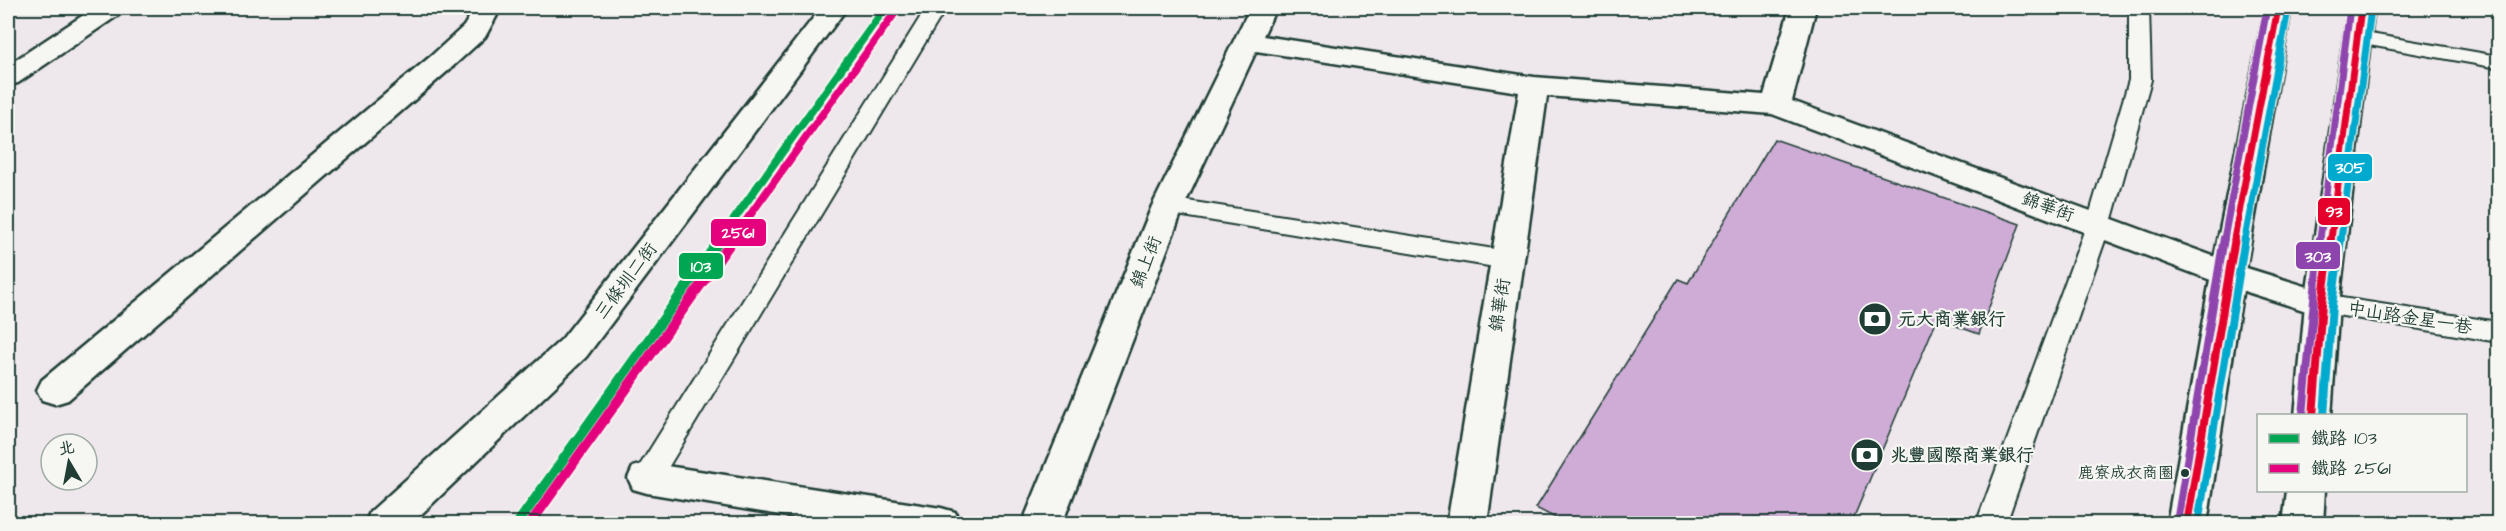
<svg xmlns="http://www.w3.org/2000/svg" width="2506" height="531" font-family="'Architects Daughter','LXGW WenKai TC',sans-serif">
<rect width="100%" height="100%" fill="#eee7ec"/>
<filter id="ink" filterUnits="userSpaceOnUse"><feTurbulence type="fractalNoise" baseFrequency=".0167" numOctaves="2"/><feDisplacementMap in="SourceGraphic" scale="12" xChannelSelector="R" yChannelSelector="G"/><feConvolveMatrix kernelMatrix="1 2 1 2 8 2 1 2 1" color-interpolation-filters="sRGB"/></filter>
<g filter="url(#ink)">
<!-- building -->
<polygon fill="#ceacd6" stroke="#1f3d34" stroke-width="1.5" points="1774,139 2020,224 1979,334 1937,319 1851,524 1567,524 1536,508 1678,279 1688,283"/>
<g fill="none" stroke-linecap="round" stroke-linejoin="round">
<!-- lane casing -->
<g stroke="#1f3d34" stroke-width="4">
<g id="lane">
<polygon points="926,8 946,8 657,486 647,490 637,486 632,478 637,470"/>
<polygon points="2129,8 2149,8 2151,80 2110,226 2006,524 1976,524 2086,226 2129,80"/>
<polygon points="2359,32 2498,56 2498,68 2352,42 2348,38 2352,34"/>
<polygon points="1168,198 1507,251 1516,254 1520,260 1516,266 1507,269 1159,212 1156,206 1159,200"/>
<polygon points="2322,295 2498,322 2498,342 2313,311 2309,304 2313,297"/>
</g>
</g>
<!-- street casing -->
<g stroke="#1f3d34" stroke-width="5">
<g id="street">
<polygon points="94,8 124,8 120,14 18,83 8,85 8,65"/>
<polygon points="475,8 501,8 485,37 450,69 68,400 55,404 42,400 37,390 42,380 430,57 464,26"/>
<polygon points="821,8 847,8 586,357 411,524 365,524 370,512 562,339"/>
<polygon points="1250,8 1276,8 1263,36 1534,77 1764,95 1790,8 1816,8 1792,101 2240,266 2334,295 2339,304 2334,313 2322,316 2216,282 1772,114 1547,96 1487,524 1447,524 1519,92 1256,51 1184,206 1062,524 1022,524 1152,206"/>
<polygon points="647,463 941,508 955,512 960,524 835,524 647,493 633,489 628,478 633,467"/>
</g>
</g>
<!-- secondary casing -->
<g stroke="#1f3d34" stroke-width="5">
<g id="secondary">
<polygon points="2265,8 2291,8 2245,274 2207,524 2167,524 2211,274"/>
<polygon points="2348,8 2374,8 2339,304 2331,416 2295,416 2305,304"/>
<polygon points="2287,490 2325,490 2323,524 2283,524"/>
</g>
</g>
<!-- lane -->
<use href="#lane" fill="#f6f6f2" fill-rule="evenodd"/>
<!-- street -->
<use href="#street" fill="#f6f6f2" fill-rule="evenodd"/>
<!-- secondary -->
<use href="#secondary" fill="#f6f6f2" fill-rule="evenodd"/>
<!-- bus-1-far1 casing -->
<g stroke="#f6f6f2" stroke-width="10">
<g id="bus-1-far1">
<polyline points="2234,239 2278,8"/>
<polyline points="2331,239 2361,8"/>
</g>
</g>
<!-- bus-1 casing -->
<g stroke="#f6f6f2" stroke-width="13">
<g id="bus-1">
<polyline points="2313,416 2322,304 2331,238"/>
<polyline points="2187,524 2235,238"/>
</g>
</g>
<!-- bus-2-far1 casing -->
<g stroke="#f6f6f2" stroke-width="10">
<g id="bus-2-far1">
<polyline points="2245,239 2288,10"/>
<polyline points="2341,239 2371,9"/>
</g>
</g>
<!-- bus-2 casing -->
<g stroke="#f6f6f2" stroke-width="13">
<g id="bus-2">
<polyline points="2324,416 2332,305 2341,238"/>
<polyline points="2198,524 2245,238"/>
</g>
</g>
<!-- bus-3-far1 casing -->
<g stroke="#f6f6f2" stroke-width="10">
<g id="bus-3-far1">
<polyline points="2224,239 2267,8"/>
<polyline points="2320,239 2350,8"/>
</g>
</g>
<!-- bus-3 casing -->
<g stroke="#f6f6f2" stroke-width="13">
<g id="bus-3">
<polyline points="2303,415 2320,238"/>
<polyline points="2177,522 2224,238"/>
</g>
</g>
<!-- bus-1-far1 -->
<use href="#bus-1-far1" stroke="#e4002b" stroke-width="7"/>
<!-- bus-1 -->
<use href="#bus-1" stroke="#e4002b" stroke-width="8"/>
<!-- bus-2-far1 -->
<use href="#bus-2-far1" stroke="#00a9ce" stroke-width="7"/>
<!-- bus-2 -->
<use href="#bus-2" stroke="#00a9ce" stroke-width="8"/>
<!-- bus-3-far1 -->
<use href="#bus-3-far1" stroke="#8e44ad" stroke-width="7"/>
<!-- bus-3 -->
<use href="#bus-3" stroke="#8e44ad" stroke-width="8"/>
<!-- rail-1-far1 casing -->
<g stroke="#f6f6f2" stroke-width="12">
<polyline id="rail-1-far1" points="720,239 885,8"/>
</g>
<!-- rail-1 casing -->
<g stroke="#f6f6f2" stroke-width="14">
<polyline id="rail-1" points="517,524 721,238"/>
</g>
<!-- rail-2-far1 casing -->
<g stroke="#f6f6f2" stroke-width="12">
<polyline id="rail-2-far1" points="733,239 894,14"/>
</g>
<!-- rail-2 casing -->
<g stroke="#f6f6f2" stroke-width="14">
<polyline id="rail-2" points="530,524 734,238"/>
</g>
<!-- rail-1-far1 -->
<use href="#rail-1-far1" stroke="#00a651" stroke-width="8"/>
<!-- rail-1 -->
<use href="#rail-1" stroke="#00a651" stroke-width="10"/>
<!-- rail-2-far1 -->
<use href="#rail-2-far1" stroke="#e5007d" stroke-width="8"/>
<!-- rail-2 -->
<use href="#rail-2" stroke="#e5007d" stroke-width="10"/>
</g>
</g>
<!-- icons -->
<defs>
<g id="bank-disc" transform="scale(1.725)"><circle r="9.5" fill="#1f3d34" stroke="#f6f6f2"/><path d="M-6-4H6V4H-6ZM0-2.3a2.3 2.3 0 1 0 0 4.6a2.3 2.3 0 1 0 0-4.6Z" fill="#fff"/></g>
</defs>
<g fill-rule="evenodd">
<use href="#bank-disc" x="1875" y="319"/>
<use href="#bank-disc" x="1867" y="455"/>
</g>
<!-- markers -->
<circle fill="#1f3d34" stroke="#f6f6f2" stroke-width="2" cx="2185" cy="473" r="5"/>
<g text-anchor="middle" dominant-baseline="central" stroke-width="4.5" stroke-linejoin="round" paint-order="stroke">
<!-- bus labels -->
<g font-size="16" fill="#1f3d34" stroke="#f6f6f2" text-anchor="end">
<text x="2174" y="473">鹿寮成衣商圈</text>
</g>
<!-- street labels -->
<g font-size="18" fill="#1f3d34" stroke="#f6f6f2">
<text transform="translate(2048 207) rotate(20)">錦華街</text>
<text transform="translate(1146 262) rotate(-68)">錦上街</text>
<text transform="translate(626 281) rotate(-53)">三條圳二街</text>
<text transform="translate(1500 305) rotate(-81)">錦華街</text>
<text transform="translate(2410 318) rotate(9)">中山路金星一巷</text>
</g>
<!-- poi labels -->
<g font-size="18" font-weight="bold" fill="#1f3d34" stroke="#f6f6f2" text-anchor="start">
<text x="1898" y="319">元大商業銀行</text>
<text x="1890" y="455">兆豐國際商業銀行</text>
</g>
</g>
<g stroke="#f6f6f2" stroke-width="2">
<rect x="2327" y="153" width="46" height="29" rx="6" fill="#00a9ce"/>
<rect x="2317" y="197" width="34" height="29" rx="6" fill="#e4002b"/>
<rect x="710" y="218" width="57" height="29" rx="6" fill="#e5007d"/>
<rect x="2295" y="241" width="46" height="29" rx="6" fill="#8e44ad"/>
<rect x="678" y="252" width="46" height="28" rx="6" fill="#00a651"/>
</g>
<g font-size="16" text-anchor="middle" font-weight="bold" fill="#fff">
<text x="2350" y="173">305</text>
<text x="2334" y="217">93</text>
<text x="738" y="238">2561</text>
<text x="2318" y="262">303</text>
<text x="701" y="272">103</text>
</g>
<!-- margin -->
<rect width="2506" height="531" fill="none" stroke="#f6f6f2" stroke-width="30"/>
<rect x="15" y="15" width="2476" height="501" fill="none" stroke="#1f3d34" stroke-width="2" filter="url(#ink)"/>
<!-- legend -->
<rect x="2257" y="414" width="210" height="78" fill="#f6f6f2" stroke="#a0aca6" stroke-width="1.5"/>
<rect x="2269" y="434" width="30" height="9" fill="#00a651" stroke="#a0aca6" stroke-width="1.5"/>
<text x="2311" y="444" font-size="18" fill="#1f3d34">鐵路 103</text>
<rect x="2269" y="464" width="30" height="9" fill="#e5007d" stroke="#a0aca6" stroke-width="1.5"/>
<text x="2311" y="474" font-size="18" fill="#1f3d34">鐵路 2561</text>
<!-- north arrow -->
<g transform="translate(69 462) rotate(350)"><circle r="28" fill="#f6f6f2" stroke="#a0aca6" stroke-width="1.5"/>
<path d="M0-4.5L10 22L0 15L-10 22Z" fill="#1f3d34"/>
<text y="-9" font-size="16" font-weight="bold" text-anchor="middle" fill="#1f3d34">北</text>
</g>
</svg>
